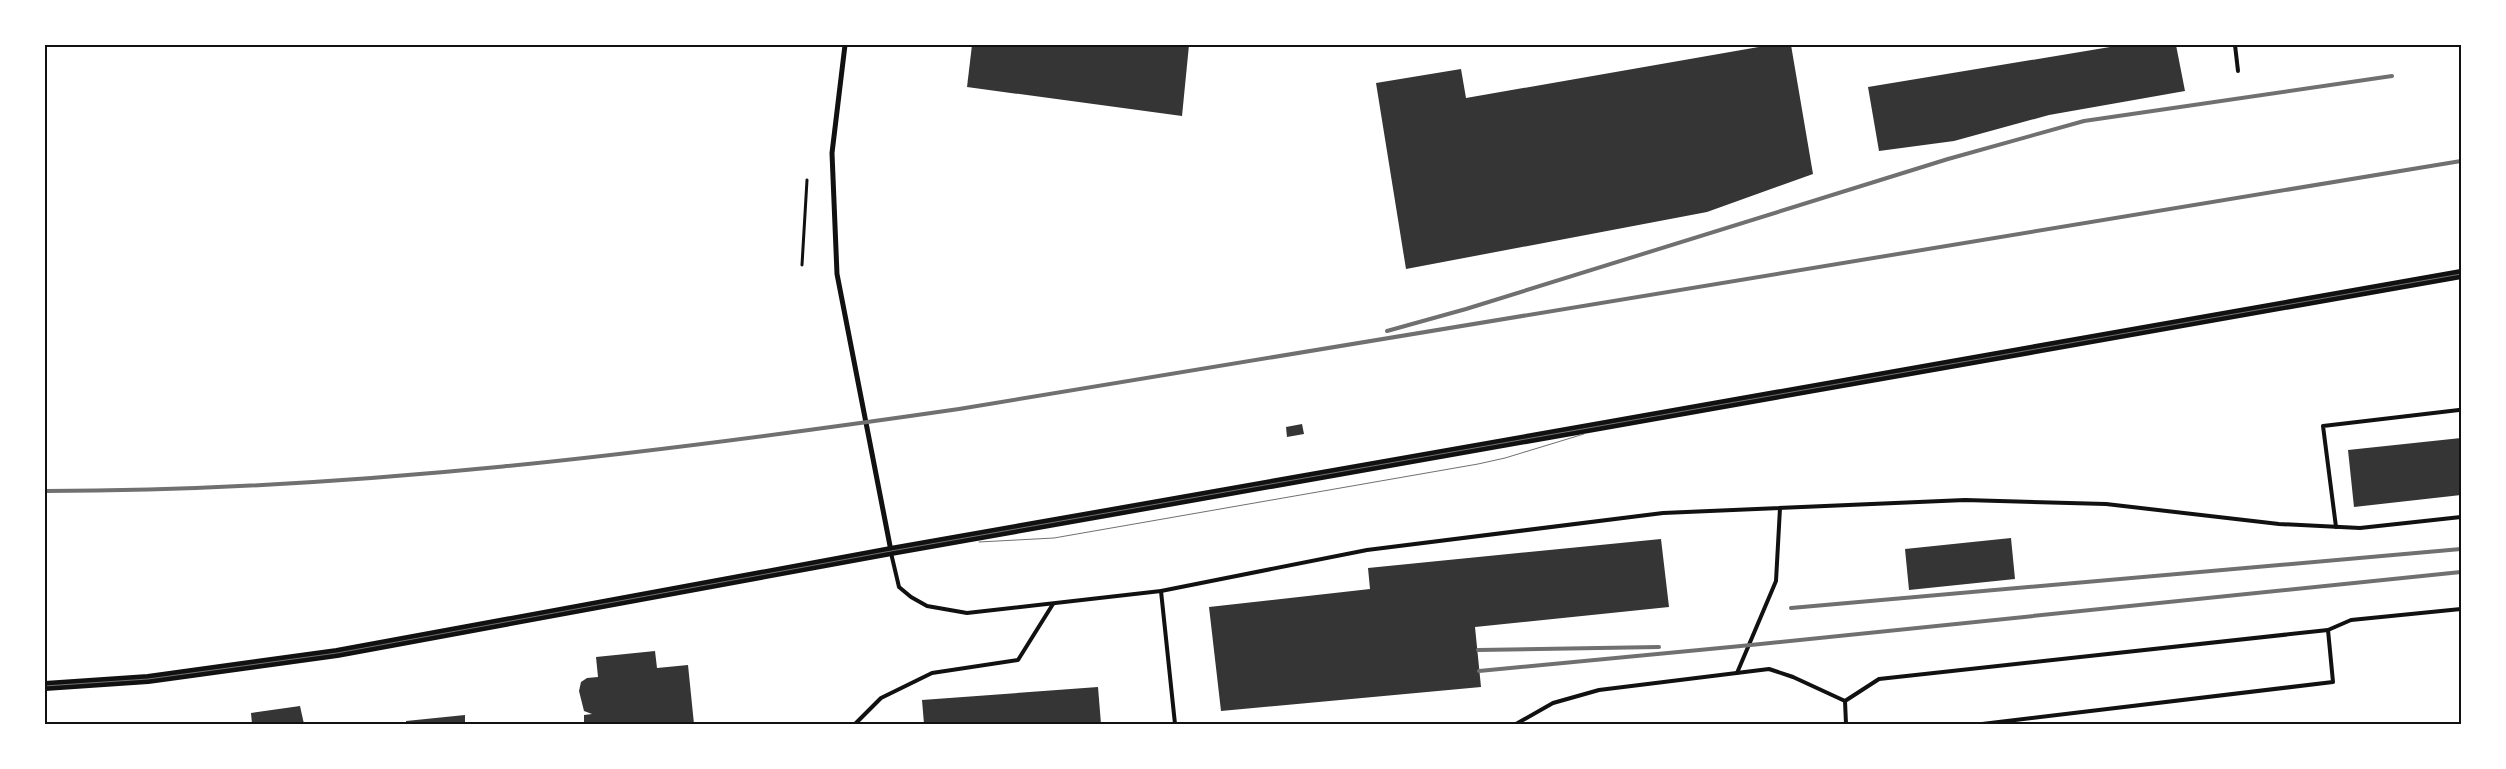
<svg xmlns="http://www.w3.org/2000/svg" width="2506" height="769" font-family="Arial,sans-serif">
<rect width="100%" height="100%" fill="#fff"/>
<!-- building -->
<g fill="#353535">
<polygon points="972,45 1189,45 1182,116 967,87"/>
<polygon points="1770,45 1791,45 1813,174 1707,212 1406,269 1376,83 1461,69 1466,98"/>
<polygon points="2122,45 2176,45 2185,91 2049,115 1954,141 1879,151 1868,87"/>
<polygon points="1302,424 1304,434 1287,437 1286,427"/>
<polygon points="2461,438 2461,495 2354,507 2348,450"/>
<polygon points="2011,538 2015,579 1909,590 1905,549"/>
<polygon points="1661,539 1669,607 1475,627 1481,687 1221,711 1209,607 1370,589 1368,568"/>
<polygon points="655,651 657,668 688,665 694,724 584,724 584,715 592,714 584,711 579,691 581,682 587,678 598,677 596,657"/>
<polygon points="1098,687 1101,724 924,724 922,700"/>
<polygon points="300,706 304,724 252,724 251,713"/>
<polygon points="465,715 465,724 406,724 406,721"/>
</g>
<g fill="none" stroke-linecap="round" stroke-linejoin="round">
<!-- path -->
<polyline stroke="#111" stroke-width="3" points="802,265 807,180"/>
<!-- service -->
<g stroke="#111" stroke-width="4">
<polyline points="2235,45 2238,71"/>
<polyline points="2336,527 2323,426 2459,410"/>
<polyline points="891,553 899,587 911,597 927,606 967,613 1161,591 1367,550 1663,513 1965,500 2106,504 2279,524 2360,528 2461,517"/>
<polyline points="1161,591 1175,724"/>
<polyline points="2328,630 2351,620 2461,609"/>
<polyline points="1737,673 1776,581 1780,508"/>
<polyline points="855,724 881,698 932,673 1018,660 1053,604"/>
<polyline points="1516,724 1553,703 1599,690 1769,669 1793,677 1845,701"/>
<polyline points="1846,724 1845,701 1879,679 2328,630 2333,682 1982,724"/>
</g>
<!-- minor -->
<polyline stroke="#111" stroke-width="5" points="845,45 832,153 837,274 891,551"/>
<!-- secondary -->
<polyline stroke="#111" stroke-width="10" points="45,686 148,679 337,653 891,551 2461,274"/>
<!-- tram -->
<g stroke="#707070" stroke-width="1">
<polyline points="979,542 1054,538 1478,464 1505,458 1584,434"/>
<polyline points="45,686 148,679 337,653 891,551 2461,274"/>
</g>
<!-- rail -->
<g stroke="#707070" stroke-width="4">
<polyline points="1387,331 1466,309 1948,159 2084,121 2392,76"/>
<path d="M45 491C352 491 655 453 959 409L2461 161"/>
<polyline points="1791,608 2461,549"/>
<polyline points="1478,650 1659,647"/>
<polyline points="1479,671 1741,646 2461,572"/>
</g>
</g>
<!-- border -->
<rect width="2506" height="769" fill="none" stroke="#ffffff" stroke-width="92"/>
<rect x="46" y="46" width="2414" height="677" fill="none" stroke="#111" stroke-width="2"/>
</svg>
